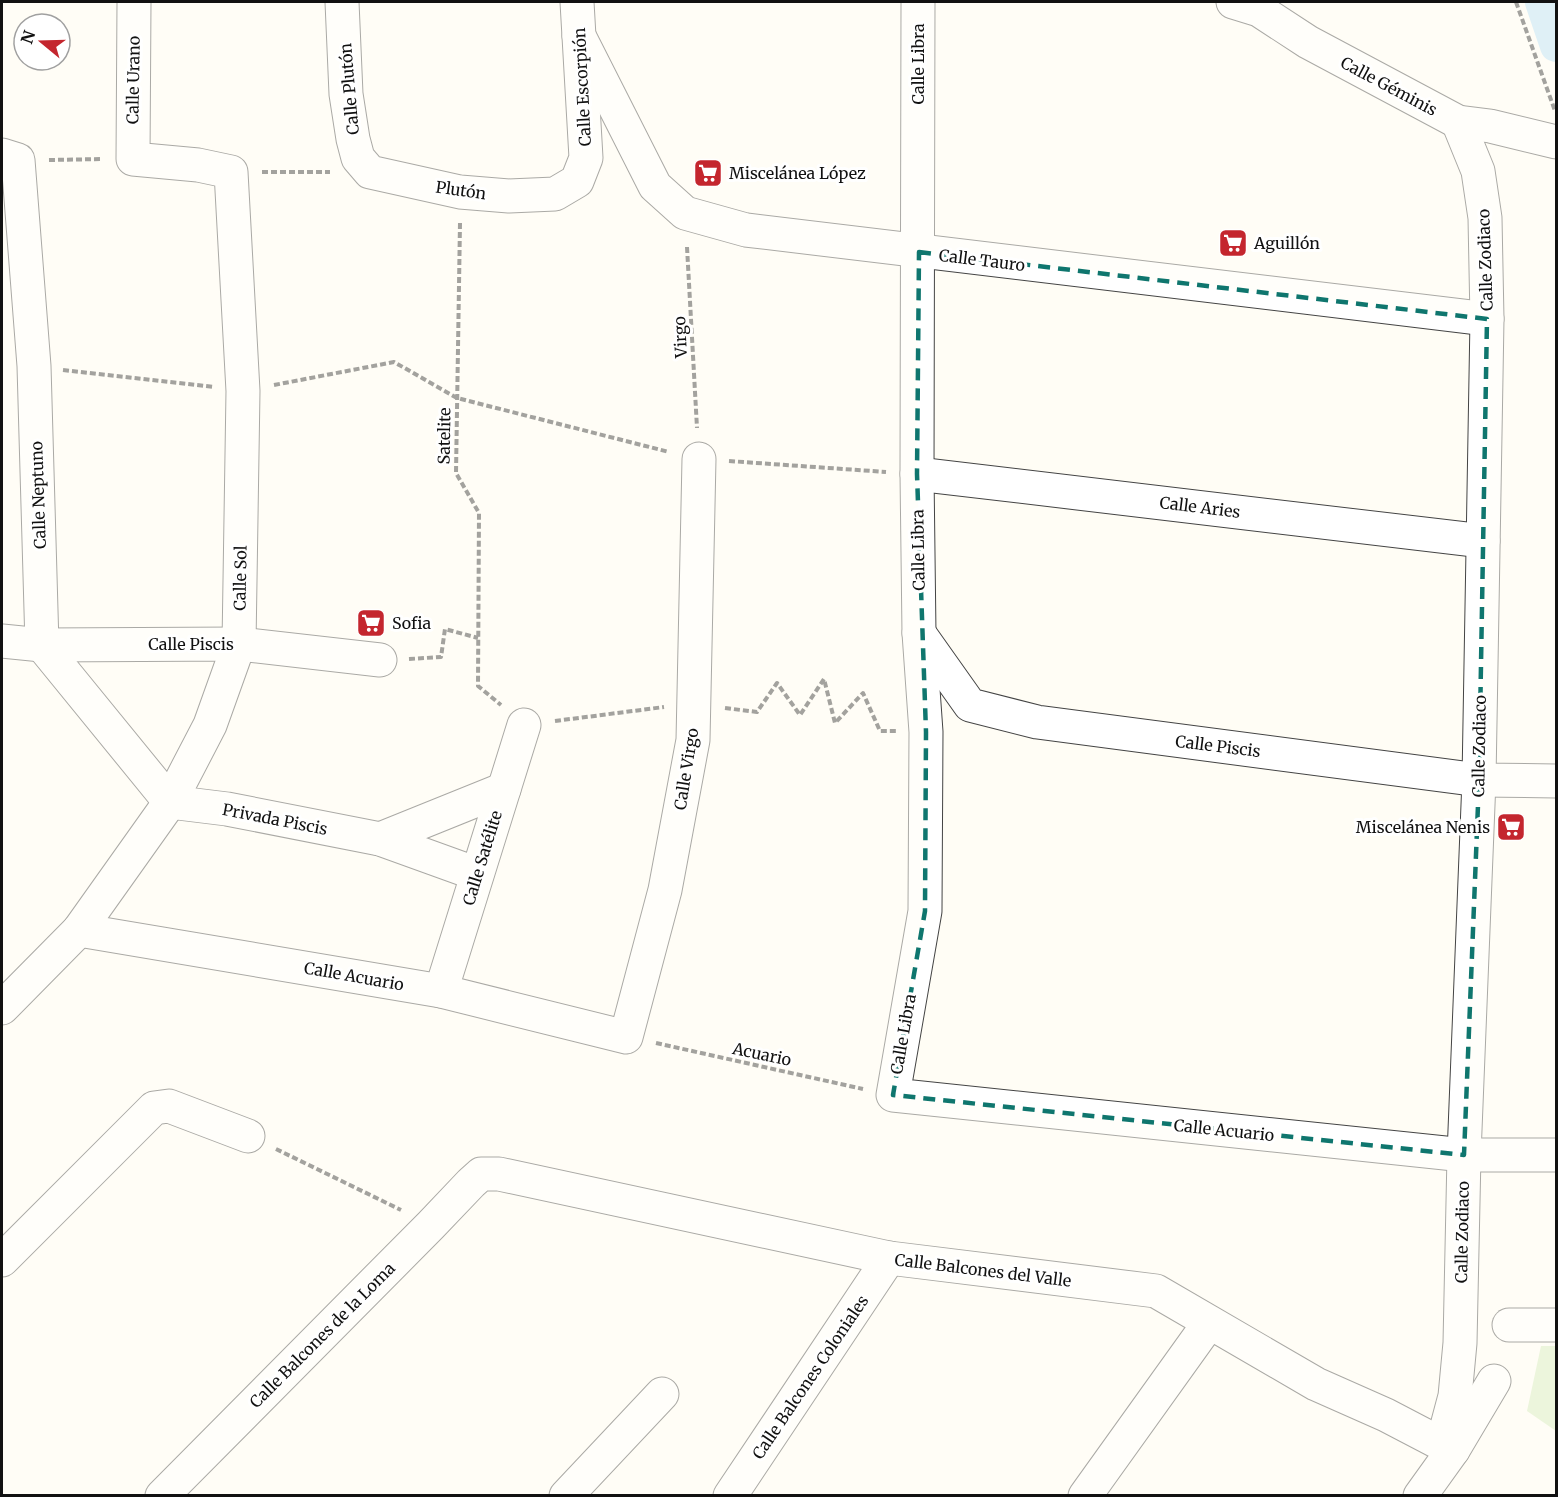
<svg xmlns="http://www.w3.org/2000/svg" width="1558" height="1497" font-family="Merriweather,serif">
<rect width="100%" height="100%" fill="#fffdf5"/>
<!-- green -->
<polygon fill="#d5ebbd" points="1541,1346 1556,1346 1556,1431 1527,1411"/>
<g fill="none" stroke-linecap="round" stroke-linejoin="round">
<!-- canal -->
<polyline stroke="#b9e0f7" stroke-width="32" points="1541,2 1556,46"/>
<!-- minor casing -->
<g stroke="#444" stroke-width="35">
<g id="minor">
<polyline points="342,2 346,94 353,139 358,158 370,172 460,192 509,196 555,194 577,181 586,158 577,2"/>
<polyline points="918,2 917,474 919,633 926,732 925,911 893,1095 1464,1155 1556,1155"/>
<polyline points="1233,2 1259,10 1308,42 1458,122 1490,126 1556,142"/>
<polyline points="579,36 655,186 685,213 746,230 1487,319"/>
<polyline points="2,155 18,160 34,366 42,645 170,802 227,809 380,839 477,874"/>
<polyline points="917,474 1483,541"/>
<polyline points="919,633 970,705 1037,722 1479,780 1556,781"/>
<polyline points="2,641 42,645 239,644 380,660"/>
<polyline points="380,839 504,789"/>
<polyline points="79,930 441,991 626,1037 665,890 693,740 699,459"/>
<polyline points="441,991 524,725"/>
<polyline points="2,1008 79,930 170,802 210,725 239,644 243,391 231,172 198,165 133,159 134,2"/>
<polyline points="2,1260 154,1108 169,1106 248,1136"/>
<polyline points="1509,1325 1556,1325"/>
<polyline points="1442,1445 1455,1396 1460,1343 1464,1155 1479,780 1487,319 1485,218 1478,171 1458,122"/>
<polyline points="162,1496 431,1225 471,1183 481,1174 499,1174 889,1258 1156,1291 1316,1384 1386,1415 1453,1450"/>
<polyline points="566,1496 662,1394"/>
<polyline points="730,1496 889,1258"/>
<polyline points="1085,1496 1209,1323"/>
<polyline points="1420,1496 1453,1450 1494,1381"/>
</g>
</g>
<!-- path -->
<g stroke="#333" stroke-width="4" stroke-dasharray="6 3" stroke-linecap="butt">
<polyline points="1516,2 1555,111"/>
<polyline points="49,160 102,159"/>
<polyline points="262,172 330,172"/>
<polyline points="460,223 456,473 479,513 478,686 501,705"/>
<polyline points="687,247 697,428"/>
<polyline points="63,370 214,387"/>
<polyline points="274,385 394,362 457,398 669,452"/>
<polyline points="729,461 886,472"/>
<polyline points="409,659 441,657 445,629 478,638"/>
<polyline points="725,708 757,712 777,683 800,715 824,679 835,723 863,693 880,731 896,731"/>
<polyline points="555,721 664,707"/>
<polyline points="656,1043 863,1089"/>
<polyline points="276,1149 401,1210"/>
</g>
<!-- minor -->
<use href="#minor" stroke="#fff" stroke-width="33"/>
</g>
<!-- marked area -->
<path d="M0 0H1558V1497H0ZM919 252 1487 319 1479 780 1464 1155 893 1095 925 911 926 732 917 474Z" fill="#fffdf5" fill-opacity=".55" fill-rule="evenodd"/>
<path fill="none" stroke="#0f766e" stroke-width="4.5" stroke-dasharray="12 8" stroke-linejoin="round" d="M919 252 1487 319 1479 780 1464 1155 893 1095 925 911 926 732 917 474Z"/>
<!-- icons -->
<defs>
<g id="supermarket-square" transform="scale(1.5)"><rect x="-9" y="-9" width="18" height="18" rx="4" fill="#c4262e" stroke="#fff"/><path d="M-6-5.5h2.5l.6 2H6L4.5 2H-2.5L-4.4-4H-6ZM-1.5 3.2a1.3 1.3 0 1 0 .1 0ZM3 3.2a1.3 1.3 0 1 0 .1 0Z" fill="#fff"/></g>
</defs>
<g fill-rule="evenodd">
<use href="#supermarket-square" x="708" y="173"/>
<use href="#supermarket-square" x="1233" y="243"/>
<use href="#supermarket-square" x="371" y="623"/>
<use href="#supermarket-square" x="1511" y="827"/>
</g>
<g text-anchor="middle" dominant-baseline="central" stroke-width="6" stroke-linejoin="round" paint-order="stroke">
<!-- street labels -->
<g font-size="16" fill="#111" stroke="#fff">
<text transform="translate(918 64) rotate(-90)">Calle Libra</text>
<text transform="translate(133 80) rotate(-89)">Calle Urano</text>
<text transform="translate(1389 86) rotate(28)">Calle Géminis</text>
<text transform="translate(582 87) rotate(-93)">Calle Escorpión</text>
<text transform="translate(349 89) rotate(-95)">Calle Plutón</text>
<text transform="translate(461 190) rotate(8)">Plutón</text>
<text transform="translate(982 260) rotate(7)">Calle Tauro</text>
<text transform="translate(1485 260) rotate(-92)">Calle Zodiaco</text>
<text transform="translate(680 337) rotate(-93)">Virgo</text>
<text transform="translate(444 436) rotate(-89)">Satelite</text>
<text transform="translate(38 495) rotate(-92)">Calle Neptuno</text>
<text transform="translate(1200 507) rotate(7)">Calle Aries</text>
<text transform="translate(918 550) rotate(-91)">Calle Libra</text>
<text transform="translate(240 578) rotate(-89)">Calle Sol</text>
<text x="191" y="644">Calle Piscis</text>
<text transform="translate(1218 746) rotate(7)">Calle Piscis</text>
<text transform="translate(1479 746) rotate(-89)">Calle Zodiaco</text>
<text transform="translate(686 769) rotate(-81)">Calle Virgo</text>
<text transform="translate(275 819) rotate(11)">Privada Piscis</text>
<text transform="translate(482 858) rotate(-73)">Calle Satélite</text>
<text transform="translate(354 976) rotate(10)">Calle Acuario</text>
<text transform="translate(903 1034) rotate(-80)">Calle Libra</text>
<text transform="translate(762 1054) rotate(12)">Acuario</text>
<text transform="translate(1224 1130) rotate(6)">Calle Acuario</text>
<text transform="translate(1462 1232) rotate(-89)">Calle Zodiaco</text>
<text transform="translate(983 1270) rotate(7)">Calle Balcones del Valle</text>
<text transform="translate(322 1335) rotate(-45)">Calle Balcones de la Loma</text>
<text transform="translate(810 1377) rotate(-56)">Calle Balcones Coloniales</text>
</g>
<!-- poi labels -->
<g font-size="16" fill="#111" stroke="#fff" text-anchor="start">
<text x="729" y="173">Miscelánea López</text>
<text x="1254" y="243">Aguillón</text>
<text x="392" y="623">Sofia</text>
<text x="1490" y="827" text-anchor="end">Miscelánea Nenis</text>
</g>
</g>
<!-- border -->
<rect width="1558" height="1497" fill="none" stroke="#111111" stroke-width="6"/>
<!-- north arrow -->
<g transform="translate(42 42) rotate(289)"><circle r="28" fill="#ffffff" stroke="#a0a0a0" stroke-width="1.5"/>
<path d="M0-4.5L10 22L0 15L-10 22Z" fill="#c4262e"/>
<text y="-9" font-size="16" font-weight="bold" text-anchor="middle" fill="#111111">N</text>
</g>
</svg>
